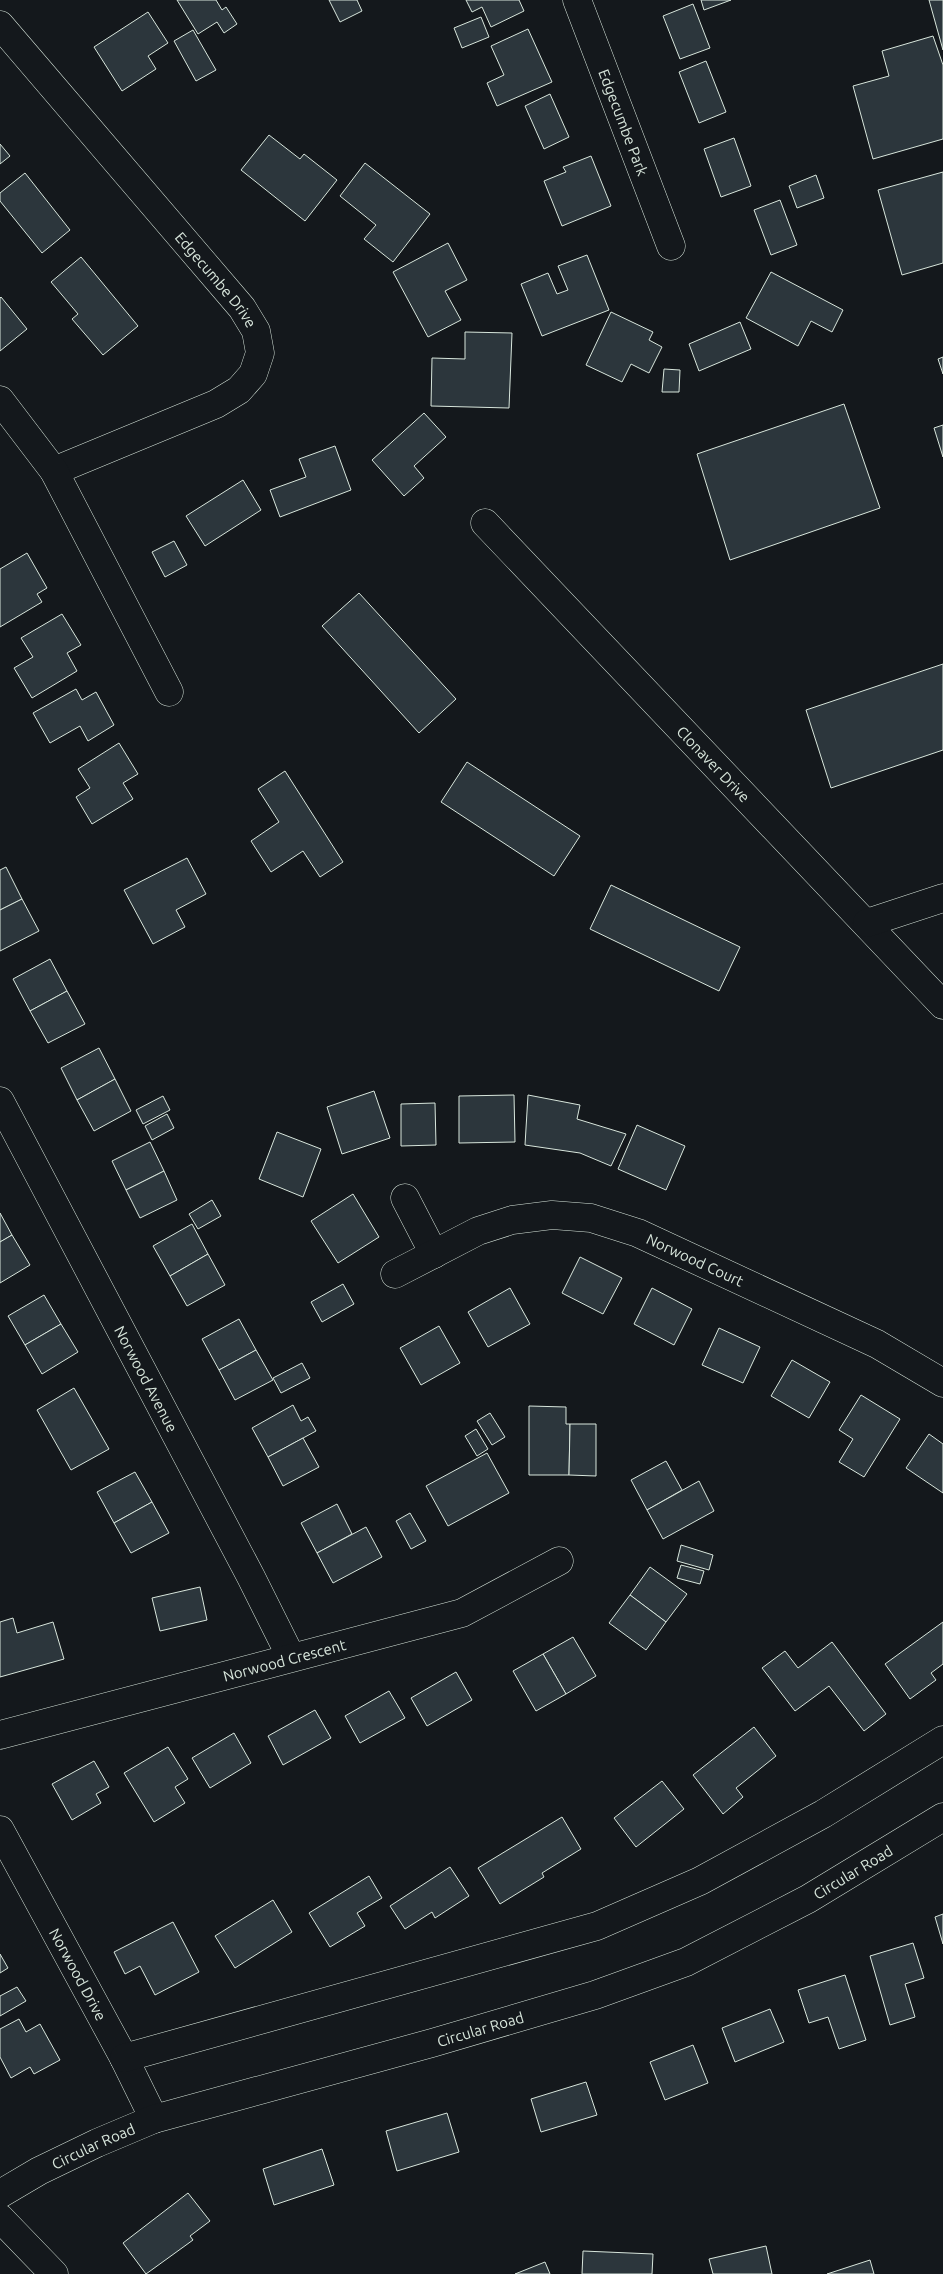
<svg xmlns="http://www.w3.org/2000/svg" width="943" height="2274" font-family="Ubuntu,sans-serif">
<rect width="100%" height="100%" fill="#14181c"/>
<!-- building -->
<g fill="#2c363c" stroke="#d8e6dc">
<polygon points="177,0 216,0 222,10 226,7 237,24 224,33 217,22 198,34"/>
<polygon points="329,0 357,0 362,11 340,22"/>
<polygon points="466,0 519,0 524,11 491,27 482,7 472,12"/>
<polygon points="701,0 731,0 704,10"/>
<polygon points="929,0 943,0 943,50"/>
<polygon points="693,4 710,48 680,59 663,16"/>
<polygon points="148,12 168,43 148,56 156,69 122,91 94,47"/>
<polygon points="481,17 489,37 462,48 454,28"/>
<polygon points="528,29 552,82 497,106 487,83 504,75 491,46"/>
<polygon points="193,30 216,70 196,81 174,41"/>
<polygon points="933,36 943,65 943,139 873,159 853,86 889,76 882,51"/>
<polygon points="706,61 726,112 699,123 679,72"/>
<polygon points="550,94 569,137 544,149 525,106"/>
<polygon points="269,135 300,159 304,154 337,180 305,221 241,170"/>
<polygon points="734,138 751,186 721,197 704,149"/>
<polygon points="0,144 10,156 0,164"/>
<polygon points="591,156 611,206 562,226 544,181 566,172 563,167"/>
<polygon points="365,163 430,214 393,262 364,239 376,225 340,196"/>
<polygon points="943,172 943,263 902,275 878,190"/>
<polygon points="25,173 70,230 42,253 0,201 0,193"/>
<polygon points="816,175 824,198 797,208 789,186"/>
<polygon points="780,200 797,245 771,255 754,210"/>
<polygon points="448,243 467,280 445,291 461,320 428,337 393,272"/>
<polygon points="587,255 609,310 542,336 521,284 548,273 557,294 568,290 558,266"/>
<polygon points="81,257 138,326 103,355 72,319 78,314 51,282"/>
<polygon points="771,272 843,310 832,332 811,321 798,346 746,318"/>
<polygon points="1,297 27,329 0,351 0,298"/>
<polygon points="611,312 653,332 649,340 662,347 649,373 631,364 622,382 586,365"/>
<polygon points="740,322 751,349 699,371 689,344"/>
<polygon points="465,332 512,333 509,408 431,406 432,358 465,359"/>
<polygon points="943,357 943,374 938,359"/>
<polygon points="664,369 680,370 679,392 662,392"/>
<polygon points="844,404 880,508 730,560 697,454"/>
<polygon points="424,413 446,437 414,466 424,478 404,496 372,460"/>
<polygon points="943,425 943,457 934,428"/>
<polygon points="335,446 351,490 280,517 270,490 306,477 299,459"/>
<polygon points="243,480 261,510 205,546 186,516"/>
<polygon points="174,541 187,565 165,577 152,552"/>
<polygon points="27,553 47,588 37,594 42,602 0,627 0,569"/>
<polygon points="359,593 456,699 419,733 322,626"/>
<polygon points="62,614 81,645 67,653 77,671 32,698 14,668 33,657 21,638"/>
<polygon points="943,664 943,750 831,788 806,710"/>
<polygon points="76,689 82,700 96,692 114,725 88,741 80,726 50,743 33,713"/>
<polygon points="119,743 138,774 123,783 133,799 92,824 76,797 90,788 78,769"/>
<polygon points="467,762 580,836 554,876 441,802"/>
<polygon points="285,771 343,862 320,877 303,851 271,872 251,841 279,822 258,789"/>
<polygon points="187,858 206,894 176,910 185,927 153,944 124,890"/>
<polygon points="6,867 22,899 0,910 0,870"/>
<polygon points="611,885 740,947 719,991 590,929"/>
<polygon points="22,899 39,931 0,951 0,910"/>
<polygon points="50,959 67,991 30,1011 13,979"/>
<polygon points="67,991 85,1024 48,1043 30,1011"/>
<polygon points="99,1048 115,1079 77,1100 61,1068"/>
<polygon points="115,1079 131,1111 94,1131 77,1100"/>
<polygon points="374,1091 390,1138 342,1154 327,1107"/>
<polygon points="514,1095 515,1142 459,1143 459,1096"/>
<polygon points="528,1095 580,1105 577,1119 626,1134 611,1166 580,1153 525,1145"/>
<polygon points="163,1096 170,1110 143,1124 136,1110"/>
<polygon points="435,1103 436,1145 401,1146 401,1104"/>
<polygon points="167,1114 174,1128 152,1140 145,1126"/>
<polygon points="637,1125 685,1146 666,1190 618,1169"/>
<polygon points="277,1132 321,1149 303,1197 259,1179"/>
<polygon points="150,1142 164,1171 126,1190 112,1161"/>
<polygon points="164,1171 177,1200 140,1218 126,1190"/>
<polygon points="353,1194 379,1237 338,1263 311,1221"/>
<polygon points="212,1200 221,1216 198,1229 189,1214"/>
<polygon points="0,1213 12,1235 0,1242"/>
<polygon points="192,1224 208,1254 170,1276 153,1246"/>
<polygon points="12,1235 30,1265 0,1283 0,1242"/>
<polygon points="208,1254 225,1285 187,1306 170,1276"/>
<polygon points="580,1257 622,1278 603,1314 562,1293"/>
<polygon points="343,1284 354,1304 322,1322 311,1302"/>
<polygon points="510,1288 530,1324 488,1347 468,1312"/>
<polygon points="652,1288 692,1309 674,1345 634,1324"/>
<polygon points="44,1295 61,1324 25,1345 8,1316"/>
<polygon points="239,1319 256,1350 219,1370 202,1339"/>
<polygon points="61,1324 78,1352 42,1374 25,1345"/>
<polygon points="439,1326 460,1363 421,1385 400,1348"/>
<polygon points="719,1328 760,1347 743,1383 702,1365"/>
<polygon points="256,1350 273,1380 235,1400 219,1370"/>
<polygon points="792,1360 830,1382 809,1418 771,1396"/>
<polygon points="302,1363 310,1378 281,1393 273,1378"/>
<polygon points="74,1388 109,1449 71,1470 37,1410"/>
<polygon points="861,1395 900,1419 864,1477 839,1462 853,1439 839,1430"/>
<polygon points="293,1405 301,1421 308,1417 316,1431 268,1457 252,1428"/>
<polygon points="529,1406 566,1407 566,1424 570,1424 569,1475 529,1475"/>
<polygon points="490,1413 505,1437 492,1445 477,1421"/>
<polygon points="570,1424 596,1424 596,1476 569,1475"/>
<polygon points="476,1429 488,1449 477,1456 465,1436"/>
<polygon points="929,1434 943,1444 943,1493 906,1468"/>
<polygon points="303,1438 319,1467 283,1486 268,1457"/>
<polygon points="487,1453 509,1493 448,1526 426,1486"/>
<polygon points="666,1461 682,1490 647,1510 631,1480"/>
<polygon points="135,1472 152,1502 114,1523 97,1492"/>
<polygon points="699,1481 714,1511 663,1539 647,1510"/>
<polygon points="152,1502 169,1533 131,1553 114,1523"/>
<polygon points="337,1504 352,1534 317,1553 301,1523"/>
<polygon points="410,1513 426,1541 411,1549 396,1521"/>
<polygon points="366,1527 382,1557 333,1583 317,1553"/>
<polygon points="681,1545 713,1555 709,1570 677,1561"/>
<polygon points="681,1565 704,1571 700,1584 677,1578"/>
<polygon points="650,1567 687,1594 666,1622 630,1595"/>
<polygon points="200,1587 207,1620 160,1631 152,1598"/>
<polygon points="630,1595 666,1622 646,1650 609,1623"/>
<polygon points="13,1618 17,1633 53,1622 64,1659 0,1677 0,1622"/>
<polygon points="943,1622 943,1664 931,1673 936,1680 910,1699 885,1664"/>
<polygon points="573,1637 596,1676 566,1694 543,1654"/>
<polygon points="832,1642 886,1714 864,1731 829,1686 795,1711 762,1668 785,1651 798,1668"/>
<polygon points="543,1654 566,1694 536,1711 513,1671"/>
<polygon points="456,1672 472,1700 427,1726 411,1698"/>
<polygon points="389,1691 405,1718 360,1743 345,1716"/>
<polygon points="315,1710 331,1738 283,1765 268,1736"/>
<polygon points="754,1727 776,1756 736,1788 743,1797 723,1814 693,1775"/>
<polygon points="234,1733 251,1763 210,1788 192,1758"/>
<polygon points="168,1747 188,1779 175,1787 185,1803 154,1822 124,1773"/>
<polygon points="94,1761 109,1787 96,1794 101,1803 72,1820 52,1784"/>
<polygon points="662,1781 684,1809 636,1847 614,1818"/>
<polygon points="562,1817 581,1849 542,1873 544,1877 500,1904 478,1868"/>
<polygon points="450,1867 469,1896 435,1918 432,1912 405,1929 390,1906"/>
<polygon points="369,1876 382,1898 357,1913 365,1926 330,1947 309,1913"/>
<polygon points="273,1900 292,1932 235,1968 215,1936"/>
<polygon points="943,1914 943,1944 935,1917"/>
<polygon points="173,1922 199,1972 155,1995 140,1966 125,1974 114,1952"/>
<polygon points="913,1943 924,1978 905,1984 915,2017 890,2025 870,1956"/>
<polygon points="0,1954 8,1968 0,1973"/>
<polygon points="845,1975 866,2040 839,2049 828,2017 809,2023 798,1990"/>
<polygon points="17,1987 26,2001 0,2016 0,1996"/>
<polygon points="770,2009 784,2042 735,2062 722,2028"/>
<polygon points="19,2019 26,2032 40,2024 60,2060 34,2074 30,2067 11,2078 0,2057 0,2029"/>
<polygon points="693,2045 708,2083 665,2100 650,2062"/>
<polygon points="586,2082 597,2115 541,2132 531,2099"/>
<polygon points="447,2113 459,2152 397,2171 386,2131"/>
<polygon points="322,2149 334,2185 274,2205 263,2169"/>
<polygon points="188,2193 210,2221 190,2236 193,2240 146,2274 123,2243"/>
<polygon points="766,2246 772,2274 713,2274 709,2259"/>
<polygon points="583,2251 653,2254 652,2274 582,2274"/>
<polygon points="870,2260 874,2274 827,2274"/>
<polygon points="545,2262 550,2274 515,2274"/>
</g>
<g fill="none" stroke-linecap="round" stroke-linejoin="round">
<!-- street casing -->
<g stroke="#d8e6dc" stroke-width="29">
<g id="street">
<path id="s1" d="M577 0 671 246"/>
<path id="s2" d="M0 25 242 308 256 331 260 353 253 374 239 390 216 404 54 471"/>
<polyline points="0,400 54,471 169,692"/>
<path id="s3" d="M485 523 943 1005"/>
<polyline points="867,923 943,898"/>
<path id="s4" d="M0 1101 251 1577 291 1657"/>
<polyline points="405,1198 434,1254"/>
<path id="s5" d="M395 1274 478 1231 512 1220 552 1215 591 1218 638 1233 877 1344 943 1383"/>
<path id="s6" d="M0 1735 462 1613 559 1561"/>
<path id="s7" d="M0 1830 124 2058 154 2119"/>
<polyline points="124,2058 597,1926 700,1881 823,1814 943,1740"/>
<path id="s8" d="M0 2194 39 2171 97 2143 154 2119 432 2043 595 1995 686 1962 808 1899 943 1817"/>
<polyline points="0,2218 54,2274"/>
</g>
</g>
<!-- street -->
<use href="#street" stroke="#14181c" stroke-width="28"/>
</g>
<g text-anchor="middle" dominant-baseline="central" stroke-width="4" stroke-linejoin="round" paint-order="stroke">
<!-- street labels -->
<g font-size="15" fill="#d8e6dc" stroke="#14181c">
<text stroke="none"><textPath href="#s1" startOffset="131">Edgecumbe Park</textPath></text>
<text stroke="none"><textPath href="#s2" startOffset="334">Edgecumbe Drive</textPath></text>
<text stroke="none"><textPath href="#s3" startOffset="332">Clonaver Drive</textPath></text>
<text stroke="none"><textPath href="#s5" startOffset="321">Norwood Court</textPath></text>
<text stroke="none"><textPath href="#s4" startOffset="314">Norwood Avenue</textPath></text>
<text stroke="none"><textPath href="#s6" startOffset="294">Norwood Crescent</textPath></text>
<text stroke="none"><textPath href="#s8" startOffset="916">Circular Road</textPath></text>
<text stroke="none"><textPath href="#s7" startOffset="164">Norwood Drive</textPath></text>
<text stroke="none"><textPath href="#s8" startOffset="510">Circular Road</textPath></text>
<text stroke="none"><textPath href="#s8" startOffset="105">Circular Road</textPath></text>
</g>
</g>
</svg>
